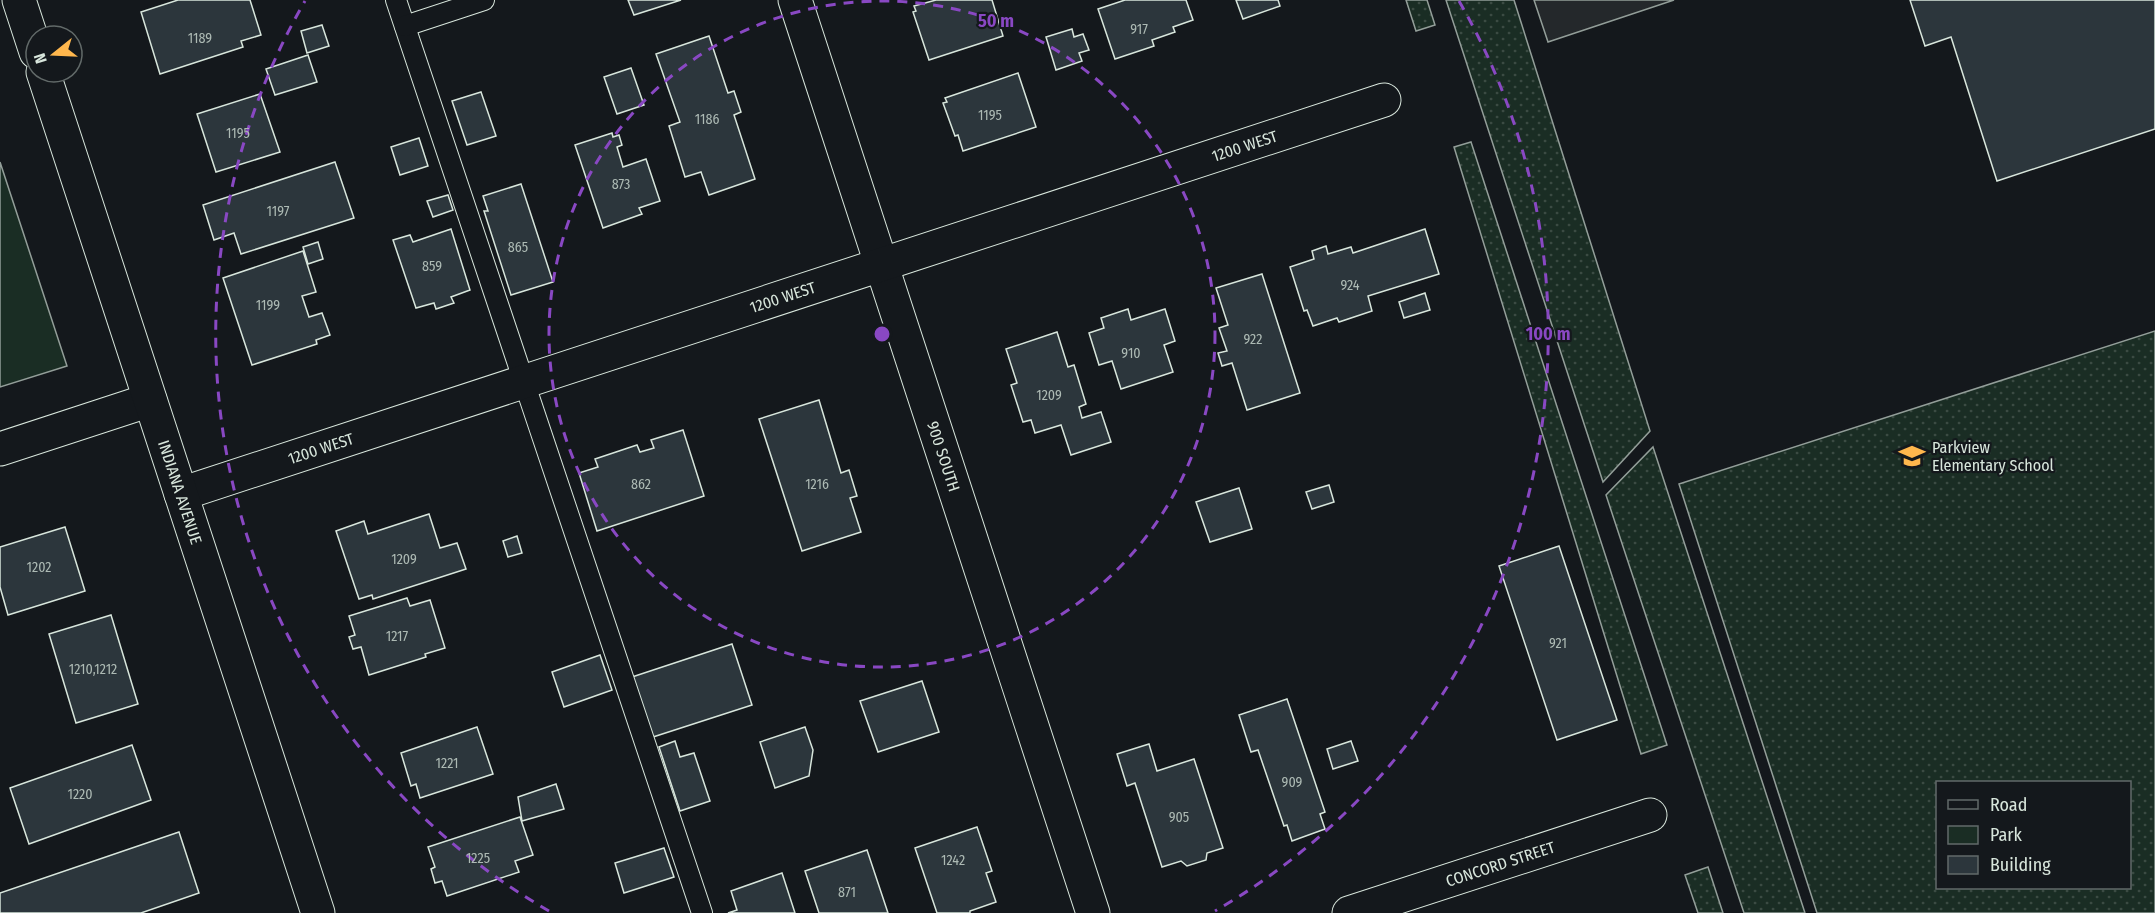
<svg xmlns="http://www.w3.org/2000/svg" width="2155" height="913" font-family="'Fira Sans Condensed',sans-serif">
<defs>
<pattern id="grass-dots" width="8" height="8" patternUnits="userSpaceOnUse" patternTransform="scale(1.5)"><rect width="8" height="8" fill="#1a2d24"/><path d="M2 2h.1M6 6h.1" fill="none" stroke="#3b4b43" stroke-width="1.8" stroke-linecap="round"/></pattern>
</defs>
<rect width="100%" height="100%" fill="#14181c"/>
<!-- grass -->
<g fill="url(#grass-dots)" stroke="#939e99" stroke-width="1.5" fill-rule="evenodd">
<polygon points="1406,0 1427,0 1435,25 1416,31"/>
<polygon points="1446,0 1514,0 1650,431 1603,482"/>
<polygon points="1471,142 1667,745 1641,754 1454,147"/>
<path d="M2155 331V913H1817L1679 484ZM2130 782V888H1938V782Z"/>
<polygon points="1653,447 1805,913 1744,913 1606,495"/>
<polygon points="1708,867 1723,913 1698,913 1685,875"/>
</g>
<!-- park -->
<polygon fill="#1a2d24" stroke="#939e99" stroke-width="1.5" points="0,162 67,366 0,387"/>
<!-- parking -->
<polygon fill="#24282b" stroke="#939e99" stroke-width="1.5" points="1534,0 1674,0 1548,42"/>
<!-- building -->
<g fill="#2c363c" stroke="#d8e6dc" stroke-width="1.5">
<polygon points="178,0 250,0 261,35 241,41 243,47 160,74 141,12"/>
<polygon points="628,0 681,0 634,15"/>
<polygon points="936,0 992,0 1003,36 929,60 913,12 916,11 914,6"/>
<polygon points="1125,0 1186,0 1193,20 1173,27 1175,32 1152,40 1154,46 1115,59 1098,9"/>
<polygon points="1236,0 1278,0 1280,6 1243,19"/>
<polygon points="1910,0 2155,0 2155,129 1997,181 1951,37 1925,46"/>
<polygon points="322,25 329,46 307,53 301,31"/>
<polygon points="1072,29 1074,37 1083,34 1089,50 1079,53 1082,61 1056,70 1046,37"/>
<polygon points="709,36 728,93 734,91 741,112 734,115 755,179 709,195 701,172 685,177 669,126 680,122 656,54"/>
<polygon points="308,55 317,82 275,95 266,69"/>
<polygon points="631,68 644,105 617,114 604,77"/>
<polygon points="1018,73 1036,127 963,151 958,135 955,136 943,103 947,102 945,98"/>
<polygon points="481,92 496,136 467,145 452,101"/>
<polygon points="260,94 280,152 216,172 197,114"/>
<polygon points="612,133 613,137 619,135 622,145 617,147 623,167 646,159 660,201 639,208 642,214 603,228 575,145"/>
<polygon points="419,138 428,166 400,175 391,147"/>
<polygon points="335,162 354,218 241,254 234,233 214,240 203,205"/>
<polygon points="521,184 553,282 511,295 484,211 488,211 483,196"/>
<polygon points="448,195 453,210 433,217 427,201"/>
<polygon points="451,229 470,290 451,297 454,303 436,309 434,303 416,308 393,240 410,235 413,242"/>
<polygon points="1425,229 1439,274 1368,296 1372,311 1339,322 1337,318 1313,326 1307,310 1304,311 1290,267 1314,259 1312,251 1326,246 1328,254 1351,247 1353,253"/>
<polygon points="318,242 323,259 308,264 303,247"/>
<polygon points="303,251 316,292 302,296 309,317 322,313 330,335 316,340 317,344 252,365 223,278"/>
<polygon points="1262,274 1300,393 1247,410 1232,363 1222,366 1218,353 1227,351 1219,328 1228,325 1216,288"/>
<polygon points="1425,293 1430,310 1404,318 1399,302"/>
<polygon points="1128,309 1131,320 1165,309 1175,341 1164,345 1173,372 1121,389 1112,361 1099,365 1089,333 1104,328 1101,318"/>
<polygon points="1057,332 1068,367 1074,365 1086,404 1079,407 1082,418 1101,412 1111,442 1071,455 1061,425 1035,433 1031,420 1023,422 1011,385 1017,383 1006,349"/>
<polygon points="819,400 841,473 849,470 857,496 850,498 861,532 802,551 759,419"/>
<polygon points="683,430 704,496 597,531 579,473 598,467 595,459 637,445 640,452 654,448 651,440"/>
<polygon points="1329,485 1334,502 1312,509 1306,492"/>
<polygon points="1239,488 1252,529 1210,542 1196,502"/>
<polygon points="429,514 440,548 457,543 466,569 373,599 372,595 359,599 336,531 364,521 368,534"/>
<polygon points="65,527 85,591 8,615 0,587 0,547"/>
<polygon points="517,536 522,553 508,557 503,541"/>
<polygon points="1559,546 1617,720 1557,740 1499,566"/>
<polygon points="407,598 410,606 430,600 445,648 425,654 426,657 369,675 361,647 353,649 349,637 355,635 349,616"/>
<polygon points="111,615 138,704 76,723 49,634"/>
<polygon points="732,644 752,705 653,737 632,677"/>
<polygon points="600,655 612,690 564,707 552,672"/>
<polygon points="922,681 939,732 878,752 860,701"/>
<polygon points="1287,699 1325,812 1320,814 1325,829 1292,841 1287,825 1284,826 1258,750 1251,752 1239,715"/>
<polygon points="477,727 493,774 420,798 416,784 411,786 401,753"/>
<polygon points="805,727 813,750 809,776 775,788 760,742"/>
<polygon points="675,741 680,757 694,753 710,801 680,811 659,747"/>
<polygon points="1351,741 1358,761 1333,769 1327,749"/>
<polygon points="1149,744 1157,771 1194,759 1223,848 1207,853 1206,860 1187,866 1181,861 1162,867 1135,783 1127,786 1117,754"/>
<polygon points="132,745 151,800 29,844 10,788"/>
<polygon points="556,784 564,809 522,821 518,797"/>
<polygon points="520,817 533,855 515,861 519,872 447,896 442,881 435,883 431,869 435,867 428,847"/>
<polygon points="977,827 992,871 986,873 996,902 970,911 970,913 937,913 915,848"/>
<polygon points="179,832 199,893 141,913 0,913 0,893"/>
<polygon points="664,848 674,877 624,893 615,863"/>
<polygon points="867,850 888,913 819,913 805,871"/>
<polygon points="782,873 795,913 728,913 737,910 731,891"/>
</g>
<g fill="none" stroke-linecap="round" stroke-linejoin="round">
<!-- service casing -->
<g stroke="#d8e6dc" stroke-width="22">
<g id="service">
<polyline points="396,0 702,913"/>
<polyline points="405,26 484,0"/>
</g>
</g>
<!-- minor casing -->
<g stroke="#d8e6dc" stroke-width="35">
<g id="minor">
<path id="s1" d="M795 0 1093 913"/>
<polyline points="0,449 150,400"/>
<path id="s2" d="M181 494 1384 100"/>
<path id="s3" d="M1349 913 1650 815"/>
</g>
</g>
<!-- tertiary casing -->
<g stroke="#d8e6dc" stroke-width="35">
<g id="tertiary">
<polyline points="19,0 36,52"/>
<path id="s4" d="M43 72 318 913"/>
</g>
</g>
<!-- service -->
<use href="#service" stroke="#14181c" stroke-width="20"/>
<!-- minor -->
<use href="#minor" stroke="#14181c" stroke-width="33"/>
<!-- tertiary -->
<use href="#tertiary" stroke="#14181c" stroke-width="33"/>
</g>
<!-- distance rings -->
<g fill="none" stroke="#8948c3" stroke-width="3" stroke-dasharray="10 8">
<circle cx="882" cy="334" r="333"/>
<path d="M549 911A666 666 0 0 1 305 1M1459 1A666 666 0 0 1 1215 911"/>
</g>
<!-- icons -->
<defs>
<g id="school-bare" transform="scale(2.07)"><path d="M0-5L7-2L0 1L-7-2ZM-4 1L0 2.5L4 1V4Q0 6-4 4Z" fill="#ffb74d" stroke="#14181c" stroke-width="2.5" paint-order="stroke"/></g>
</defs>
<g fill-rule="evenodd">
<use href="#school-bare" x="1912" y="456"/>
</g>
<g text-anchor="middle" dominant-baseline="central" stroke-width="4.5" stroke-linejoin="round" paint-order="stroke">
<!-- number labels -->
<g font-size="14" fill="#adbab4">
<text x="1139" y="29">917</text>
<text x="200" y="38">1189</text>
<text x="990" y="115">1195</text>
<text x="707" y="119">1186</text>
<text x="238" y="133">1195</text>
<text x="621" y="184">873</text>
<text x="278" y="211">1197</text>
<text x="518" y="247">865</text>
<text x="432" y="266">859</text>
<text x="1350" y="285">924</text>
<text x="268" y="305">1199</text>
<text x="1253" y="339">922</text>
<text x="1131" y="353">910</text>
<text x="1049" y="395">1209</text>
<text x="641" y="484">862</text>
<text x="817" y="484">1216</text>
<text x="404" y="559">1209</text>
<text x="39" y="567">1202</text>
<text x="397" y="636">1217</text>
<text x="1558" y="643">921</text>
<text x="93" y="669">1210,1212</text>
<text x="447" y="763">1221</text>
<text x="1292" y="782">909</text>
<text x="80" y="794">1220</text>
<text x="1179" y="817">905</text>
<text x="478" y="858">1225</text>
<text x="953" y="860">1242</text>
<text x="847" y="892">871</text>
</g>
<!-- street labels -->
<g font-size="16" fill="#d8e6dc" stroke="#14181c">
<text stroke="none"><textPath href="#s2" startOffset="1119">1200 WEST</textPath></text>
<text stroke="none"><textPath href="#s2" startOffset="633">1200 WEST</textPath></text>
<text stroke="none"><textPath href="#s2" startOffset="147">1200 WEST</textPath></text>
<text stroke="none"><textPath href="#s1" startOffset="480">900 SOUTH</textPath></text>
<text stroke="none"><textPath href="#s4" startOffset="442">INDIANA AVENUE</textPath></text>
<text stroke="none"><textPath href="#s3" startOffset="159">CONCORD STREET</textPath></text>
</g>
<!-- poi labels -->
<g font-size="16" fill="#d8e6dc" stroke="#14181c" text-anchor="start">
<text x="1932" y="447">Parkview<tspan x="1932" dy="18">Elementary School</tspan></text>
</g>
</g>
<circle cx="882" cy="334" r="9" fill="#8948c3" stroke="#14181c" stroke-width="3"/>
<g font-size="18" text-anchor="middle" font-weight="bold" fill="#8948c3" stroke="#14181c" stroke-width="4.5" stroke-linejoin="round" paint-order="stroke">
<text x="996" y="27">50 m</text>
<text x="1548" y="340">100 m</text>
</g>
<!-- legend -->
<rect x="1936" y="781" width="195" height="108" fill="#14181c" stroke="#626a69" stroke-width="1.5"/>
<rect x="1948" y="800" width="30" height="9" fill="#14181c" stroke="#626a69" stroke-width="1.5"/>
<text x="1990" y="811" font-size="18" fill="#d8e6dc">Road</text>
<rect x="1948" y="826" width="30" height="18" fill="#1a2d24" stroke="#626a69" stroke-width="1.5"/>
<text x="1990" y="841" font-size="18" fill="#d8e6dc">Park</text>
<rect x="1948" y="856" width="30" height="18" fill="#2c363c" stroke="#626a69" stroke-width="1.5"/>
<text x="1990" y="871" font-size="18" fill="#d8e6dc">Building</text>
<!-- north arrow -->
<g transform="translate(54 54) rotate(252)"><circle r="28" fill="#14181c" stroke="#626a69" stroke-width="1.5"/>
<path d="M0-4.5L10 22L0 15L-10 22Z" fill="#ffb74d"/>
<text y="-9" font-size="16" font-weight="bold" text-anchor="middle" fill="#d8e6dc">N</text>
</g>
</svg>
